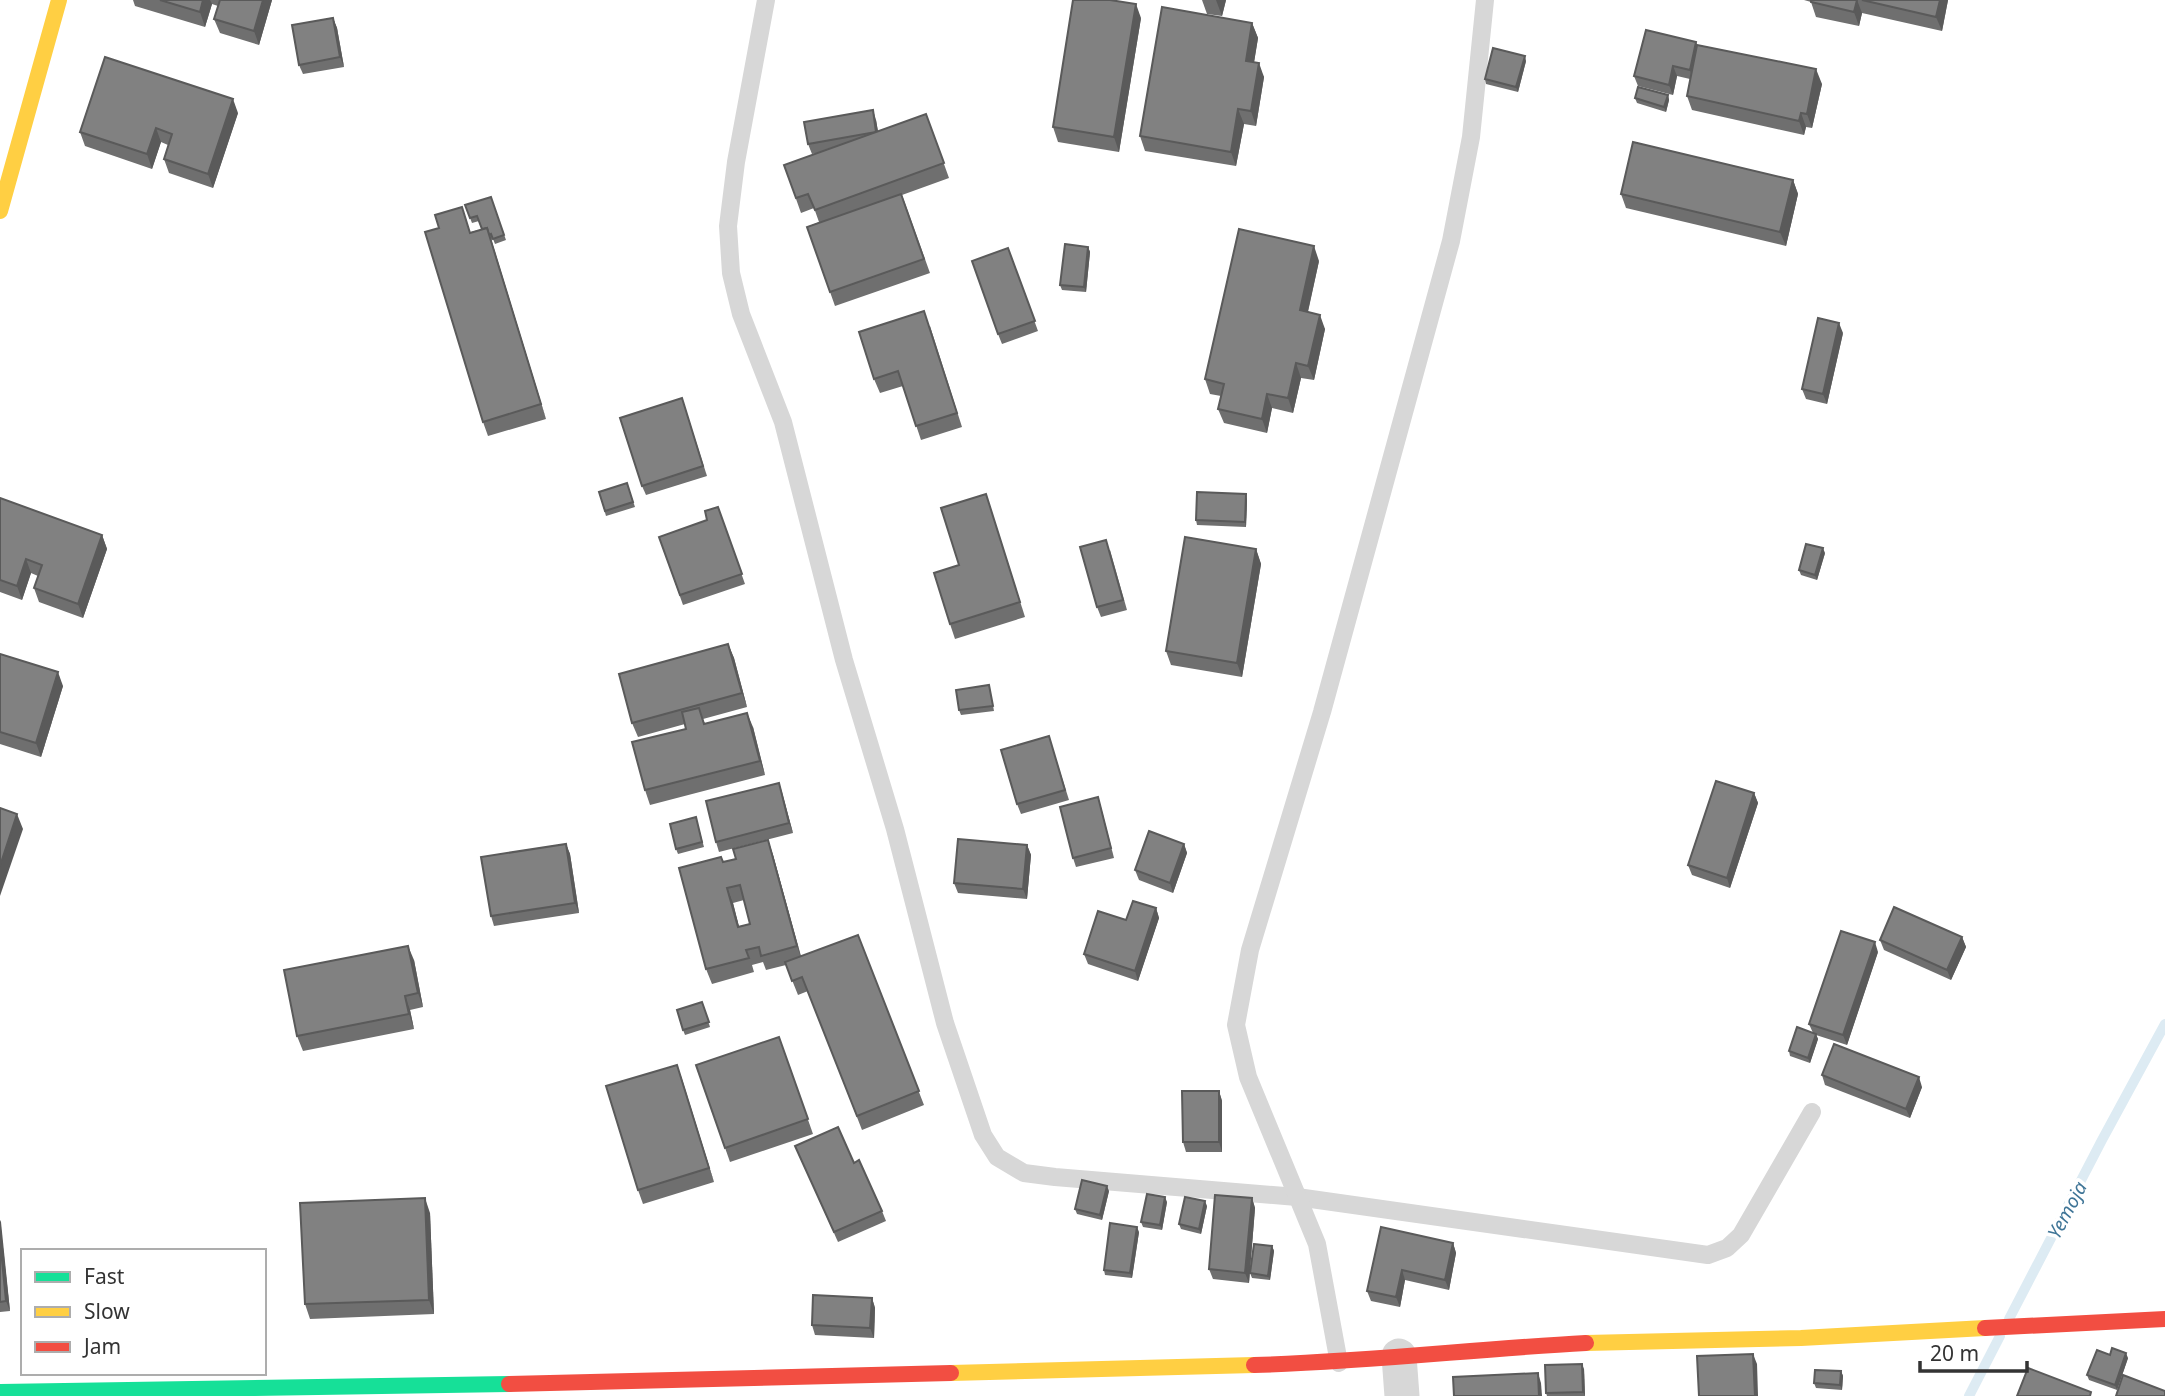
<svg xmlns="http://www.w3.org/2000/svg" width="2165" height="1396" font-family="'Noto Sans',sans-serif">
<rect width="100%" height="100%" fill="#fff"/>
<g fill="none" stroke-linecap="round" stroke-linejoin="round">
<!-- stream -->
<g stroke="#ddebf3" stroke-width="10">
<polyline points="2009,1319 2102,1140 2165,1024"/>
<polyline points="1969,1396 2000,1336"/>
</g>
<!-- lane -->
<g stroke="#d7d7d7" stroke-width="18">
<polyline points="766,0 736,162 728,226 731,273 741,314 783,422 844,660 895,829 945,1023 983,1135 997,1157 1024,1173 1055,1177 1297,1197 1708,1255 1727,1248 1741,1235 1812,1112"/>
<polyline points="1339,1363 1317,1244 1248,1077 1236,1025 1250,950 1322,712 1451,241 1471,137 1485,0"/>
</g>
<!-- street -->
<polyline stroke="#d7d7d7" stroke-width="35" points="1399,1356 1402,1396"/>
<!-- fast -->
<polyline stroke="#16e098" stroke-width="16" points="0,1392 509,1384"/>
<!-- slow -->
<g stroke="#ffcf43" stroke-width="16">
<polyline points="0,211 59,0"/>
<polyline points="1586,1343 1801,1338 1985,1328"/>
<polyline points="951,1373 1254,1365"/>
</g>
<!-- jam -->
<g stroke="#f24e42" stroke-width="16">
<polyline points="1985,1328 2165,1319"/>
<path d="M1254 1365C1365 1362 1475 1349 1586 1343"/>
<polyline points="509,1384 951,1373"/>
</g>
</g>
<!-- wall -->
<g fill="#6f6f6f" fill-rule="evenodd">
<polygon points="133,0 272,0 259,45 220,33 214,19 218,6 212,4 205,27 135,6"/>
<polygon points="1202,0 1226,0 1222,16 1207,14"/>
<polygon points="1804,0 1948,0 1942,31 1862,13 1859,26 1816,17 1811,2"/>
<polygon points="333,18 337,28 344,67 303,74 299,65"/>
<polygon points="1141,18 1119,152 1058,142 1053,127"/>
<polygon points="1252,23 1258,38 1254,62 1264,77 1256,126 1244,124 1236,166 1145,151 1140,136"/>
<polygon points="1697,46 1822,84 1812,128 1806,127 1804,135 1692,110 1687,96 1690,79 1677,76 1673,95 1638,86 1634,76"/>
<polygon points="1526,61 1518,92 1486,84 1485,79"/>
<polygon points="1668,95 1669,100 1666,112 1637,103 1635,98"/>
<polygon points="238,113 213,188 169,173 164,159 168,145 161,142 152,169 85,146 80,132"/>
<polygon points="926,114 949,178 902,195 930,273 835,306 807,227 819,222 814,208 801,213 784,165 819,153 812,154 808,144 876,120 878,132"/>
<polygon points="1793,180 1798,194 1786,246 1626,208 1621,194"/>
<polygon points="491,197 506,240 495,244 493,239 491,240 546,419 488,436 483,422 471,232 482,229 479,221 472,223 465,205"/>
<polygon points="1088,247 1090,252 1086,292 1062,290 1060,285"/>
<polygon points="1008,248 1038,331 1002,344 998,334"/>
<polygon points="1319,261 1308,312 1325,329 1314,380 1301,378 1293,413 1272,408 1267,433 1224,423 1218,409 1221,396 1210,394 1205,379"/>
<polygon points="930,326 962,427 921,440 903,386 880,393 874,379"/>
<polygon points="1843,333 1827,404 1806,399 1802,389"/>
<polygon points="682,398 707,476 646,495 642,486"/>
<polygon points="627,483 635,507 606,516 599,492"/>
<polygon points="0,498 102,535 107,549 83,618 39,602 34,588 38,576 31,573 22,600 0,592"/>
<polygon points="1247,499 1246,527 1197,525 1196,520"/>
<polygon points="718,507 745,584 683,605 659,537 707,520"/>
<polygon points="991,509 1025,617 955,639 950,624 959,565"/>
<polygon points="1256,549 1261,564 1242,677 1171,665 1166,651"/>
<polygon points="1110,550 1127,610 1101,617 1097,607"/>
<polygon points="1825,553 1817,580 1801,575 1799,570"/>
<polygon points="728,644 734,658 747,707 703,719 705,724 753,727 765,775 650,805 645,790 686,729 685,724 638,737 632,723"/>
<polygon points="0,654 63,686 41,757 0,744"/>
<polygon points="989,685 994,711 961,715 959,710"/>
<polygon points="1052,746 1069,800 1021,814 1017,804"/>
<polygon points="779,783 793,833 719,852 716,842"/>
<polygon points="1754,793 1758,803 1730,888 1692,875 1688,865"/>
<polygon points="1101,807 1114,858 1076,867 1073,858"/>
<polygon points="696,817 704,847 678,854 676,849"/>
<path d="M768 840 773 855 801 956 858 935 924 1105 862 1130 808 991 798 995 786 965 766 970 763 962 752 965 754 972 712 984 706 969 723 862 736 859ZM744 900 750 924 739 927 733 903Z"/>
<polygon points="566,844 570,854 579,913 494,926 491,916"/>
<polygon points="1184,844 1187,853 1173,893 1139,880 1135,870"/>
<polygon points="1027,845 1031,855 1027,899 958,893 954,883"/>
<polygon points="1156,908 1159,918 1138,981 1088,964 1084,954 1126,920"/>
<polygon points="1962,937 1966,947 1951,980 1884,950 1880,940"/>
<polygon points="1878,952 1847,1045 1816,1035 1818,1039 1810,1063 1790,1056 1789,1051 1813,1033 1809,1024"/>
<polygon points="414,960 423,1007 410,1010 414,1029 303,1051 297,1036"/>
<polygon points="702,1002 710,1027 685,1035 683,1030"/>
<polygon points="779,1037 813,1134 730,1162 696,1065"/>
<polygon points="677,1065 714,1182 643,1204 638,1190"/>
<polygon points="1822,1075 1922,1087 1910,1118 1825,1085"/>
<polygon points="1219,1091 1222,1101 1222,1152 1186,1152 1183,1142"/>
<polygon points="795,1146 854,1163 882,1211 886,1221 838,1242"/>
<polygon points="1109,1191 1102,1220 1077,1214 1075,1209"/>
<polygon points="1252,1198 1255,1208 1249,1283 1213,1279 1209,1269"/>
<polygon points="1167,1202 1162,1230 1143,1227 1141,1222"/>
<polygon points="1207,1206 1201,1234 1181,1229 1179,1224"/>
<polygon points="430,1213 434,1314 310,1319 305,1304"/>
<polygon points="0,1220 10,1311 0,1312"/>
<polygon points="1381,1227 1453,1243 1456,1253 1449,1290 1405,1280 1400,1307 1371,1301 1367,1291"/>
<polygon points="1139,1232 1132,1278 1105,1275 1104,1270"/>
<polygon points="1272,1246 1274,1251 1270,1280 1252,1278 1250,1273"/>
<polygon points="872,1298 875,1308 874,1338 815,1335 812,1325"/>
<polygon points="2110,1355 2128,1358 2117,1390 2089,1380 2087,1375"/>
<polygon points="1584,1369 1585,1396 1547,1396 1546,1393"/>
<polygon points="1841,1371 1843,1376 1842,1390 1816,1388 1814,1383"/>
</g>
<!-- shaded-wall -->
<g fill="#5a5a5a">
<polygon points="203,0 210,0 212,4 205,27 200,12"/>
<polygon points="263,0 272,0 259,45 254,31"/>
<polygon points="1216,0 1226,0 1222,16"/>
<polygon points="1857,0 1862,13 1859,26 1854,12"/>
<polygon points="1940,0 1948,0 1942,31 1936,17"/>
<polygon points="1136,4 1141,18 1119,152 1114,137"/>
<polygon points="333,18 337,28 344,67 340,57"/>
<polygon points="1252,23 1258,38 1252,75 1246,61"/>
<polygon points="1696,42 1700,52 1693,80 1690,70"/>
<polygon points="1525,56 1526,61 1518,92 1516,87"/>
<polygon points="1259,63 1264,77 1256,126 1251,111"/>
<polygon points="1673,66 1677,76 1673,95 1669,85"/>
<polygon points="1816,69 1822,84 1812,128 1807,114"/>
<polygon points="1668,95 1669,100 1666,112 1664,107"/>
<polygon points="233,99 238,113 213,188 208,174"/>
<polygon points="1238,109 1244,124 1236,166 1231,152"/>
<polygon points="873,110 876,120 880,142 876,132"/>
<polygon points="1801,113 1806,127 1804,135 1799,121"/>
<polygon points="156,128 161,142 152,169 147,154"/>
<polygon points="1793,180 1798,194 1786,246 1780,232"/>
<polygon points="487,228 492,242 546,419 541,404"/>
<polygon points="1314,246 1319,261 1305,324 1300,310"/>
<polygon points="1088,247 1090,252 1086,292 1084,287"/>
<polygon points="1320,315 1325,329 1314,380 1308,366"/>
<polygon points="1839,323 1843,333 1827,404 1823,394"/>
<polygon points="1296,363 1301,378 1293,413 1288,398"/>
<polygon points="1267,394 1272,408 1267,433 1262,419"/>
<polygon points="1246,494 1247,499 1246,527 1245,522"/>
<polygon points="102,535 107,549 83,618 78,604"/>
<polygon points="1823,548 1825,553 1817,580 1815,575"/>
<polygon points="1256,549 1261,564 1242,677 1237,663"/>
<polygon points="26,559 31,573 22,600 17,586"/>
<polygon points="728,644 734,658 747,707 742,693"/>
<polygon points="58,672 63,686 41,757 36,743"/>
<polygon points="747,713 753,727 765,775 760,761"/>
<polygon points="779,783 782,792 793,833 789,823"/>
<polygon points="1754,793 1758,803 1730,888 1727,878"/>
<polygon points="17,814 23,829 0,896 0,866"/>
<polygon points="768,840 773,855 802,961 797,946"/>
<polygon points="566,844 570,854 579,913 575,903"/>
<polygon points="1184,844 1187,853 1173,893 1170,883"/>
<polygon points="1027,845 1031,855 1027,899 1023,889"/>
<polygon points="727,888 733,903 743,942 738,927"/>
<polygon points="1156,908 1159,918 1138,981 1135,971"/>
<polygon points="1962,937 1966,947 1951,980 1947,970"/>
<polygon points="1875,942 1878,952 1847,1045 1843,1035"/>
<polygon points="408,946 414,960 423,1007 418,993"/>
<polygon points="405,996 410,1010 414,1029 409,1014"/>
<polygon points="1816,1034 1818,1039 1810,1063 1808,1058"/>
<polygon points="677,1065 682,1079 714,1182 709,1168"/>
<polygon points="1919,1077 1922,1087 1910,1118 1906,1109"/>
<polygon points="1219,1091 1222,1101 1222,1152 1219,1142"/>
<polygon points="1107,1186 1109,1191 1102,1220 1100,1215"/>
<polygon points="1165,1197 1167,1202 1162,1230 1160,1225"/>
<polygon points="425,1198 430,1213 434,1314 429,1300"/>
<polygon points="1252,1198 1255,1208 1249,1283 1245,1273"/>
<polygon points="1205,1201 1207,1206 1201,1234 1199,1229"/>
<polygon points="0,1220 1,1222 10,1311 6,1301 0,1240"/>
<polygon points="1137,1227 1139,1232 1132,1278 1130,1273"/>
<polygon points="1453,1243 1456,1253 1449,1290 1445,1280"/>
<polygon points="1272,1246 1274,1251 1270,1280 1268,1276"/>
<polygon points="1402,1270 1405,1280 1400,1307 1396,1297"/>
<polygon points="872,1298 875,1308 874,1338 870,1328"/>
<polygon points="2126,1353 2128,1358 2117,1390 2115,1385"/>
<polygon points="1753,1354 1757,1364 1758,1396 1755,1396"/>
<polygon points="1582,1364 1584,1369 1585,1396 1583,1392"/>
<polygon points="1841,1371 1843,1376 1842,1390 1840,1385"/>
<polygon points="1538,1373 1541,1383 1542,1396 1539,1396"/>
</g>
<!-- building -->
<g fill="#818181" stroke="#5a5a5a" stroke-width="2" fill-rule="evenodd">
<polygon points="160,0 203,0 200,12"/>
<polygon points="220,0 263,0 254,31 214,19"/>
<polygon points="1073,0 1110,0 1136,4 1114,137 1053,127"/>
<polygon points="1811,0 1857,0 1854,12 1811,2"/>
<polygon points="1862,0 1940,0 1936,17"/>
<polygon points="1162,7 1252,23 1246,61 1259,63 1251,111 1238,109 1231,152 1140,136"/>
<polygon points="333,18 340,57 299,65 292,25"/>
<polygon points="1646,30 1696,42 1690,70 1673,66 1669,85 1634,76"/>
<polygon points="1697,45 1816,69 1807,114 1801,113 1799,121 1687,96"/>
<polygon points="1493,48 1525,56 1516,87 1485,79"/>
<polygon points="105,57 233,99 208,174 164,159 172,134 156,128 147,154 80,132"/>
<polygon points="1638,87 1668,95 1664,107 1635,98"/>
<polygon points="873,110 876,132 808,144 804,122"/>
<polygon points="926,114 944,163 815,210 808,194 796,198 784,165"/>
<polygon points="1633,142 1793,180 1780,232 1621,194"/>
<polygon points="901,194 924,259 830,292 807,227"/>
<polygon points="491,197 504,235 493,239 491,234 489,235 487,228 482,229 477,216 470,218 465,205"/>
<polygon points="462,207 470,233 487,228 541,404 483,422 425,232 439,228 435,215"/>
<polygon points="1239,229 1314,246 1300,310 1320,315 1308,366 1296,363 1288,398 1267,394 1262,419 1218,409 1224,384 1205,379"/>
<polygon points="1065,244 1088,247 1084,287 1060,285"/>
<polygon points="1008,248 1035,321 998,334 972,261"/>
<polygon points="924,311 957,413 916,426 898,371 874,379 859,332"/>
<polygon points="1818,318 1839,323 1823,394 1802,389"/>
<polygon points="682,398 703,466 642,486 620,418"/>
<polygon points="627,483 633,502 605,511 599,492"/>
<polygon points="1197,492 1246,494 1245,522 1196,520"/>
<polygon points="986,494 1020,602 950,624 934,573 959,565 941,508"/>
<polygon points="0,498 102,535 78,604 34,588 42,565 26,559 17,586 0,580"/>
<polygon points="718,507 742,574 680,595 659,537 707,520 705,511"/>
<polygon points="1185,537 1256,549 1237,663 1166,651"/>
<polygon points="1106,540 1123,600 1097,607 1080,547"/>
<polygon points="1806,544 1823,548 1815,575 1799,570"/>
<polygon points="728,644 742,693 632,723 619,674"/>
<polygon points="0,654 58,672 36,743 0,732"/>
<polygon points="989,685 993,706 959,710 956,690"/>
<polygon points="699,708 704,724 747,713 760,761 645,790 632,742 686,729 682,712"/>
<polygon points="1049,736 1065,790 1017,804 1001,750"/>
<polygon points="1716,781 1754,793 1727,878 1688,865"/>
<polygon points="779,783 789,823 716,842 706,801"/>
<polygon points="1098,797 1111,848 1073,858 1060,807"/>
<polygon points="0,808 17,814 0,866"/>
<polygon points="696,817 702,842 676,849 670,824"/>
<polygon points="1149,831 1184,844 1170,883 1135,870"/>
<polygon points="958,839 1027,845 1023,889 954,883"/>
<path d="M768 840 797 946 761 956 759 947 746 950 749 958 706 969 679 868 721 857 723 862 736 859 733 849ZM740 885 750 924 738 927 727 888Z"/>
<polygon points="566,844 575,903 491,916 481,857"/>
<polygon points="1133,901 1156,908 1135,971 1084,954 1098,911 1126,920"/>
<polygon points="1894,907 1962,937 1947,970 1880,940"/>
<polygon points="1841,931 1875,942 1843,1035 1809,1024"/>
<polygon points="858,935 919,1091 857,1116 802,977 792,981 785,962"/>
<polygon points="408,946 418,993 405,996 409,1014 297,1036 284,970"/>
<polygon points="702,1002 709,1022 683,1030 677,1010"/>
<polygon points="1797,1027 1816,1034 1808,1058 1789,1051"/>
<polygon points="779,1037 808,1119 725,1148 696,1065"/>
<polygon points="1834,1044 1919,1077 1906,1109 1822,1075"/>
<polygon points="677,1065 709,1168 638,1190 606,1086"/>
<polygon points="1182,1091 1219,1091 1219,1142 1183,1142"/>
<polygon points="838,1127 854,1163 859,1160 882,1211 834,1232 795,1146"/>
<polygon points="1082,1180 1107,1186 1100,1215 1075,1209"/>
<polygon points="1147,1194 1165,1197 1160,1225 1141,1222"/>
<polygon points="1215,1195 1252,1198 1245,1273 1209,1269"/>
<polygon points="1185,1197 1205,1201 1199,1229 1179,1224"/>
<polygon points="425,1198 429,1300 305,1304 300,1203"/>
<polygon points="1110,1223 1137,1227 1130,1273 1104,1270"/>
<polygon points="1381,1227 1453,1243 1445,1280 1402,1270 1396,1297 1367,1291"/>
<polygon points="0,1240 6,1301 0,1302"/>
<polygon points="1254,1244 1272,1246 1268,1276 1250,1273"/>
<polygon points="813,1295 872,1298 870,1328 812,1325"/>
<polygon points="2112,1348 2126,1353 2115,1385 2087,1375 2097,1350 2110,1355"/>
<polygon points="1753,1354 1755,1396 1699,1396 1697,1356"/>
<polygon points="1582,1364 1583,1392 1546,1393 1545,1365"/>
<polygon points="2028,1368 2091,1392 2090,1396 2017,1396"/>
<polygon points="1815,1370 1841,1371 1840,1385 1814,1383"/>
<polygon points="1538,1373 1539,1396 1454,1396 1453,1377"/>
<polygon points="2123,1375 2165,1391 2165,1396 2116,1396"/>
</g>
<g text-anchor="middle" dominant-baseline="central" stroke-width="7" stroke-linejoin="round" paint-order="stroke">
<!-- water labels -->
<g font-size="19" font-style="italic" fill="#3f7597" stroke="#fff">
<text transform="translate(2067 1210) rotate(-62)">Yemoja</text>
</g>
</g>
<!-- legend -->
<rect x="21" y="1249" width="245" height="126" fill="#ffffff" stroke="#adadad" stroke-width="2"/>
<rect x="35" y="1272" width="35" height="10" fill="#16e098" stroke="#adadad" stroke-width="2"/>
<text x="84" y="1284" font-size="21" fill="#333333">Fast</text>
<rect x="35" y="1307" width="35" height="10" fill="#ffcf43" stroke="#adadad" stroke-width="2"/>
<text x="84" y="1319" font-size="21" fill="#333333">Slow</text>
<rect x="35" y="1342" width="35" height="10" fill="#f24e42" stroke="#adadad" stroke-width="2"/>
<text x="84" y="1354" font-size="21" fill="#333333">Jam</text>
<!-- scale -->
<path d="M1920 1361v10h107v-10" fill="none" stroke="#333333" stroke-width="3.5"/>
<text x="1930" y="1361" font-size="21" fill="#333333" stroke="#ffffff" stroke-width="5" paint-order="stroke">20 m</text>
</svg>
